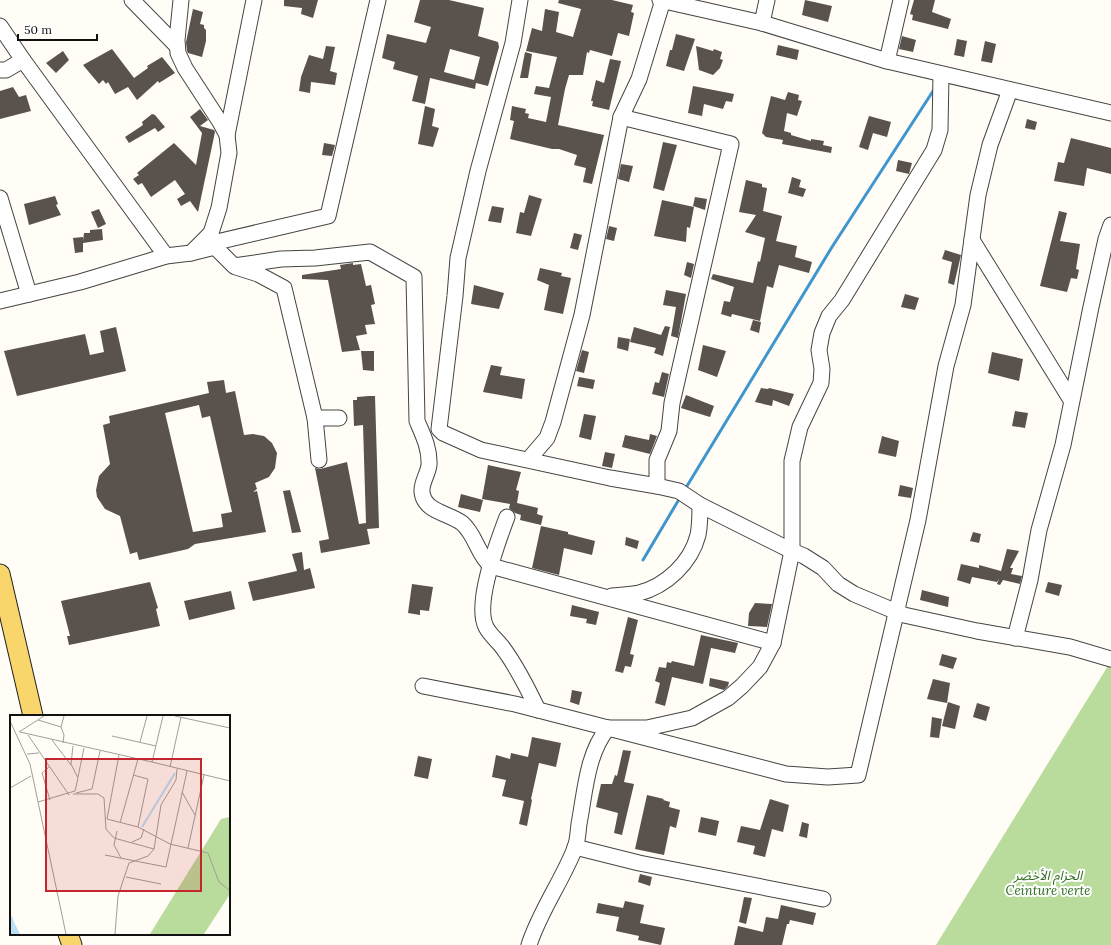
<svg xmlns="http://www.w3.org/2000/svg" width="1111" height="945" font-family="Lora,'Noto Sans Arabic',serif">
<rect width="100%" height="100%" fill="#fffdf5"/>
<!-- forest -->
<polygon fill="#b9dc9c" points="1111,661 1111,945 936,945"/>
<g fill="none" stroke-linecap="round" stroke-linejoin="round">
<!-- stream -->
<g stroke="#3f96cf" stroke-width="3">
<polyline points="687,486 832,247 935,88"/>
<polyline points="643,560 678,501"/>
</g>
</g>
<!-- building -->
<g fill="#5a524d" fill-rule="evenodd">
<polygon points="284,0 318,0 313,18 301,14 302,8 284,6"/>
<path d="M420 0H449L484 8 478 36 498 42 499 47 488 86 476 83 475 89 430 78 425 104 412 101 418 76 393 69 395 62 382 58 387 34 426 43 431 27 414 22ZM450 49 480 57 474 80 444 72Z"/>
<polygon points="559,0 612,0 633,5 631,12 634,13 629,36 618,33 612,56 590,50 589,53 587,52 583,75 569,75 565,89 558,125 604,135 592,184 583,182 586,168 574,165 577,155 559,149 552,149 510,139 514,121 510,120 512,106 526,109 525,113 529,114 528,118 546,122 551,97 534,94 536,86 549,88 557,57 526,51 532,28 542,31 545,9 559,12 556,32 573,37 581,9 558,3"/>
<polygon points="805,0 832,6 828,22 802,15"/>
<polygon points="914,0 935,0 932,12 951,19 948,29 912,20 913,15 910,14"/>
<polygon points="193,9 203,12 200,24 204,25 204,28 206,30 206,41 202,57 188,53 187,51 186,42"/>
<polygon points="676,34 695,39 684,71 666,66 670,50 672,50"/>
<polygon points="902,36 916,40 913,52 899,49"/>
<polygon points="957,39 967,41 964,57 954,55"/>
<polygon points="985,41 996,44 992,63 981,61"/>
<polygon points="778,45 799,50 797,60 776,55"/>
<polygon points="326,46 335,47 330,71 337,73 335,85 311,82 310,93 299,91 301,77 309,55 323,59"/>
<polygon points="696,46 713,51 714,49 722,52 720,59 723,60 720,68 713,75 699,70"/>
<polygon points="112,49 134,78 148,68 147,66 162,57 175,73 159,83 158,81 137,100 128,87 115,94 108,82 106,84 103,80 99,84 83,65"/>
<polygon points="63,51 69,60 56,73 46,63"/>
<polygon points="525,52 532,54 528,78 520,78"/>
<polygon points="610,59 621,61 609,110 592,106 593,101 591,101 596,80 604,83"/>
<polygon points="693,86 734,94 732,102 726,101 723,109 704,104 702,116 688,113"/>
<polygon points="13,87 19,97 26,95 31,111 0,119 0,91"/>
<polygon points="788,92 799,95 798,100 802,101 797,116 787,113 784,131 791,133 791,135 811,141 811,139 824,141 823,145 832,147 831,153 782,144 783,140 766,137 762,133 771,96 785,100"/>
<polygon points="425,106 435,109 432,126 439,128 433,147 418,144"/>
<polygon points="200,109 208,120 200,126 214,130 215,132 198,212 190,201 181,206 177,199 185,194 175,180 151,197 142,183 138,185 133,179 139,175 137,173 174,143 196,165 202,133 190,117"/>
<polygon points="152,114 155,115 165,127 158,132 155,128 129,143 125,137 143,125 142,122"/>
<polygon points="869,116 891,122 887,137 873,133 868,150 859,147"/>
<polygon points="1027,119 1037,122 1035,130 1025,128"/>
<polygon points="1071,138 1111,148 1111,174 1087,168 1084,186 1054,181 1058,162 1064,163"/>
<polygon points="663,142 677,145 664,191 653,188"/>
<polygon points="324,143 335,145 332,156 322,155"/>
<polygon points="898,160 912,163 909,174 896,171"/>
<polygon points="621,164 633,166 629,182 618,179"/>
<polygon points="792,177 801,180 799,187 806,189 803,197 788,193"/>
<polygon points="746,180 762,184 762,187 767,188 763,211 782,216 776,241 797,246 795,257 812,262 809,273 779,265 773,288 767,286 760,321 732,314 731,317 721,314 724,301 730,302 734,287 711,279 713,274 753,283 758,261 760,262 765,238 745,232 756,215 739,212"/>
<polygon points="529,195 542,199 531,236 516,233 520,212 524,213"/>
<polygon points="55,196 58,204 56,205 61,215 29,225 24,204"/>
<polygon points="695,197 707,199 705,210 693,206"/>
<polygon points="662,200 694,207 690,228 687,227 686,242 654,236"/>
<polygon points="492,206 504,208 501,223 488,221"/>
<polygon points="99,209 106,224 98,228 91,212"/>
<polygon points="1059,211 1067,213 1060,241 1080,244 1076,269 1079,270 1077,279 1071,278 1067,292 1040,286"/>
<polygon points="609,226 617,228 614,241 606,239"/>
<polygon points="102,229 103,240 83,243 83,252 75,253 73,238 83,237 83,241 84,233 90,233 90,230"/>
<polygon points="574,233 582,235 578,250 570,248"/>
<polygon points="945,250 961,255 954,285 948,283 952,262 942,259"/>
<polygon points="687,262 694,264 691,278 684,275"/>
<polygon points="353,263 353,265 361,264 366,286 371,285 375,304 371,305 375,324 365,325 367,334 356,336 360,350 342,352 328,280 302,279 302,275 341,269 340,265"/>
<polygon points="540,268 562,273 561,276 571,278 563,314 544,310 549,285 537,280"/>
<polygon points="474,285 504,293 499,309 471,304"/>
<polygon points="666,290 686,294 678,338 671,336 676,307 663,305"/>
<polygon points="905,294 919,298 915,310 901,307"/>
<polygon points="753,320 761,322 759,333 750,330"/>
<polygon points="665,326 670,327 663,356 654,353 656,348 630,342 634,327 661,335"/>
<polygon points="116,327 126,371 17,396 4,351 85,334 90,355 104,352 100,331"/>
<polygon points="618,337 630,339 628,351 617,348"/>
<polygon points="703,345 726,351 717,377 698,370"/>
<polygon points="582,350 589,352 584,373 576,371"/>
<polygon points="361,351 374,351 374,371 363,370"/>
<polygon points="992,352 1023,359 1019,381 988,373"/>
<polygon points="491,365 502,367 500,375 525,379 522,399 483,392"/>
<polygon points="662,372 669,374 664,397 652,394 655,382 659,383"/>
<polygon points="579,377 595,380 593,389 577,386"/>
<path d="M224 380 226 393 235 391 244 435 253 434 264 436 272 443 277 453 275 468 269 477 255 483 257 489 253 492 257 491 266 532 195 544 188 549 139 560 137 552 130 554 120 516 105 509 97 497 96 490 99 476 110 464 103 425 110 423 109 416 209 393 207 382ZM199 405 202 418 210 416 232 512 221 514 223 527 193 532 165 413Z"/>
<polygon points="761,388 768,389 769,388 794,394 789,406 773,400 772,406 755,402"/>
<polygon points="686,395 714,406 710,417 681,408"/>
<polygon points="369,396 375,396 379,528 367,529 370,544 321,553 319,541 329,539 315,468 320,469 347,462 359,524 366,523 363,425 354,426 353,400 357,400 357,397"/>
<polygon points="1015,411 1028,413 1025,428 1012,426"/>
<polygon points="584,414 596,416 591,440 579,437"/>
<polygon points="650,434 657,436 650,454 622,447 625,435 649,440"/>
<polygon points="882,436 899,441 896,457 878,453"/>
<polygon points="605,452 615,454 612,468 602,466"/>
<polygon points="488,465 521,472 516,490 519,491 517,503 538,508 537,514 543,516 541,525 520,520 521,515 515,513 509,508 510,504 482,499"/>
<polygon points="900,485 913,488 911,498 898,496"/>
<polygon points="290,490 301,532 292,533 283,491"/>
<polygon points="461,494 483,500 480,512 458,507"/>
<polygon points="541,526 568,532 568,534 595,541 592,555 564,548 559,575 532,568"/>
<polygon points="973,532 981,534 979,543 970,541"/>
<polygon points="626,537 639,541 637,549 625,545"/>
<polygon points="1007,549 1019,551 1010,568 1013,568 1011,574 1022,576 1020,584 1003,580 1000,585 997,584 999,579 997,582 972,577 970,584 957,580 961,564 979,568 979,565 1001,571"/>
<polygon points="302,552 304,570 310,568 315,588 253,601 248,582 297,571 292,554"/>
<polygon points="150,582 158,608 156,609 160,626 69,645 67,636 70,636 61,601"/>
<polygon points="1048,582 1062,585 1059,596 1045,592"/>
<polygon points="412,584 433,587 429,611 420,610 420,615 408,613"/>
<polygon points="922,590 949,597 948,607 920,600"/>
<polygon points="231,591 235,609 189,620 184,601"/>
<polygon points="755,603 772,604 767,627 748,626 749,613"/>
<polygon points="572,605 599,612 596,625 586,623 587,619 570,616"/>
<polygon points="628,617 638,620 630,654 634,655 631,667 625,666 623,673 615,671"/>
<polygon points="701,635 738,643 735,653 711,648 703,684 672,677 665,706 655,703 660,683 655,681 659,667 666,668 667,662 671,663 672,661 694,666"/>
<polygon points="942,654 957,658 953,669 939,665"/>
<polygon points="710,678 729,682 728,686 724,690 709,686"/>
<polygon points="933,679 950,683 947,703 927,699"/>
<polygon points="572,690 582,692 579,705 570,702"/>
<polygon points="948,702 960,706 955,729 942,726"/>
<polygon points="977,703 990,707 986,721 973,717"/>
<polygon points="932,717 942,719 939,738 930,737"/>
<polygon points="532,737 561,743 556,767 539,763 531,799 532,800 527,826 519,824 524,801 502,796 506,780 492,777 496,755 510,759 511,753 528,757"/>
<polygon points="623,750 631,751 624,782 634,784 622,835 614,833 618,813 596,807 601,784 612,784 615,775 617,776"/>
<polygon points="418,756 432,759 428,779 414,776"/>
<polygon points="647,795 664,799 663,800 670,802 669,807 680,810 676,828 670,826 664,855 635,849"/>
<polygon points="770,799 789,805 783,832 772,829 765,857 753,854 755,846 737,842 741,826 760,830"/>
<polygon points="701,817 719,821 716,836 698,832"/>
<polygon points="802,822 809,824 807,838 799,836"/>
<polygon points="640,874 652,877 650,886 638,882"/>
<polygon points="744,897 752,898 746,924 739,922"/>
<polygon points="625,901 644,905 640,923 665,928 661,945 638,940 639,936 616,931 619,917 596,913 598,903 623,908"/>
<polygon points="781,905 816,913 813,925 790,920 789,924 787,924 782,945 734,945 738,926 763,932 766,917 778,919"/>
</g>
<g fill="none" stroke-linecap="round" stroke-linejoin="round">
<!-- minor casing -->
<g stroke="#444" stroke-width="17">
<g id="minor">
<polyline points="132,0 177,46"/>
<polyline points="520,0 513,43 478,171 458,258 455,296 439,429 443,433 481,450 610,478 657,486 657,460 669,431 672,403 731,144 621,117"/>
<polyline points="660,0 762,23 767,0"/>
<polyline points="762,23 887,61 1111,113"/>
<polyline points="0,26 23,60 166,256"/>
<polyline points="887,61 901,0"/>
<polyline points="0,70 6,70 23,60"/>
<polyline points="227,135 254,0"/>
<polyline points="0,198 29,294"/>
<polyline points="972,240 1071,400"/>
<polyline points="204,245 328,216 378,0"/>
<path d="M191 253 215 247 234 266 281 259 315 258 370 252 414 277 417 421C423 435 430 449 429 465 428 474 421 483 422 492 424 512 449 513 462 523 476 535 477 554 491 566L773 643"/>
<polyline points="236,267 258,274 284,288 315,418 319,460"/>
<polyline points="0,301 80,282 166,256 191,253 211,233 219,208 229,153 227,135 220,122 185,68 178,53 177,40 181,0"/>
<polyline points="315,418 339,418"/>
<polyline points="529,459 547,438 553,422 582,315 621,117 639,79 663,0"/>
<polyline points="657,486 679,491 700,505 792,551 804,556 823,568 838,584 854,594 904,615 977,631 1070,647 1111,659"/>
<path d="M507 517C498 541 474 603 486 627 490 635 498 641 503 648 517 667 528 689 538 710"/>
<path d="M612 596C621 595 630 595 639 593 666 586 691 563 698 535 700 525 700 515 700 505"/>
<polyline points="1015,638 1030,580 1039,530 1063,445 1091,307 1106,239 1111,225"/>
<polyline points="423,686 515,704 786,774 828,777 858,775 918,520 946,366 963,305 978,195 990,145 1010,90"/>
<polyline points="575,847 639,863 823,899"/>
<path d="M529 945C540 911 562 881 575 848 578 840 578 831 579 824 585 792 587 753 608 728H647L692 718 728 698 742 686 760 667 773 643 792 551V461L800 427 821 383 822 369 819 350 822 333 829 316 842 300 934 150 940 130 941 74"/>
</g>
</g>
<!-- major casing -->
<g stroke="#222" stroke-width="21">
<g id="major">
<polyline points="0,574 33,716"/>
<polyline points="68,934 72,945"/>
</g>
</g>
<!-- minor -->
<use href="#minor" stroke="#fff" stroke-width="15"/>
<!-- major -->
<use href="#major" stroke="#f9d66b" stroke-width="19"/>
</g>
<g text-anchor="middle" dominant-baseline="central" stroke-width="4" stroke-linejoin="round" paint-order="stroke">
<!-- park labels -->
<g font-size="13" font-style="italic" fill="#2f6b1f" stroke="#fff">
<text x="1048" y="875">الحزام الأخضر<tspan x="1048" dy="15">Ceinture verte</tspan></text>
</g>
</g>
<!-- overview -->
<g transform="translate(10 715)">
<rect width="220" height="220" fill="#fffdf5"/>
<path d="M220 102V179L194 219H140L211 104Z" fill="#b9dc9c"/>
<path d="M0 197 4 207 10 219H0Z" fill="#b9e0f7"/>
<path fill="none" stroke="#b9e0f7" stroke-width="2" d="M132 112 165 58"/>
<path fill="none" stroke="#a09f9a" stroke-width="1" d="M165 1 220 13M28 5 51 12M0 6 20 49 56 219M9 17 34 1M10 17 142 47 153 1M18 20 59 80M102 21 146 31M42 25 61 50M130 27 137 1M53 28 54 20 51 12 54 1M17 39 29 38M109 40 97 104 128 112 138 64 123 60M142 47 220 66M39 52 32 58 40 85M160 52 171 2M68 62 74 33M0 73 21 61M172 77 185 100M66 78 82 74 90 36M63 79H88L94 83 96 114 104 123 144 134M28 87 65 76 68 63 61 49 63 31M110 108 128 44M128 112 160 129 198 138 209 167 219 175M107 116 104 130 111 143M122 127 131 123 134 114M178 133 194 60M95 140 156 152 177 56M116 162 151 169M105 219 108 181 119 148 138 141 144 134 151 90 166 65 167 54"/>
<path fill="#c4262e" fill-opacity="0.15" stroke="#c4262e" stroke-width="2" d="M36 44H191V176H36Z"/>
<rect width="220" height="220" fill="none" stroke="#111" stroke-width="2"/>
</g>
<!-- scale -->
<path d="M18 34v6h79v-6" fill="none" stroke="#111111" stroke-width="2"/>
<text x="24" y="34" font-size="12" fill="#111111" stroke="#ffffff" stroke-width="3" paint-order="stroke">50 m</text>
</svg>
